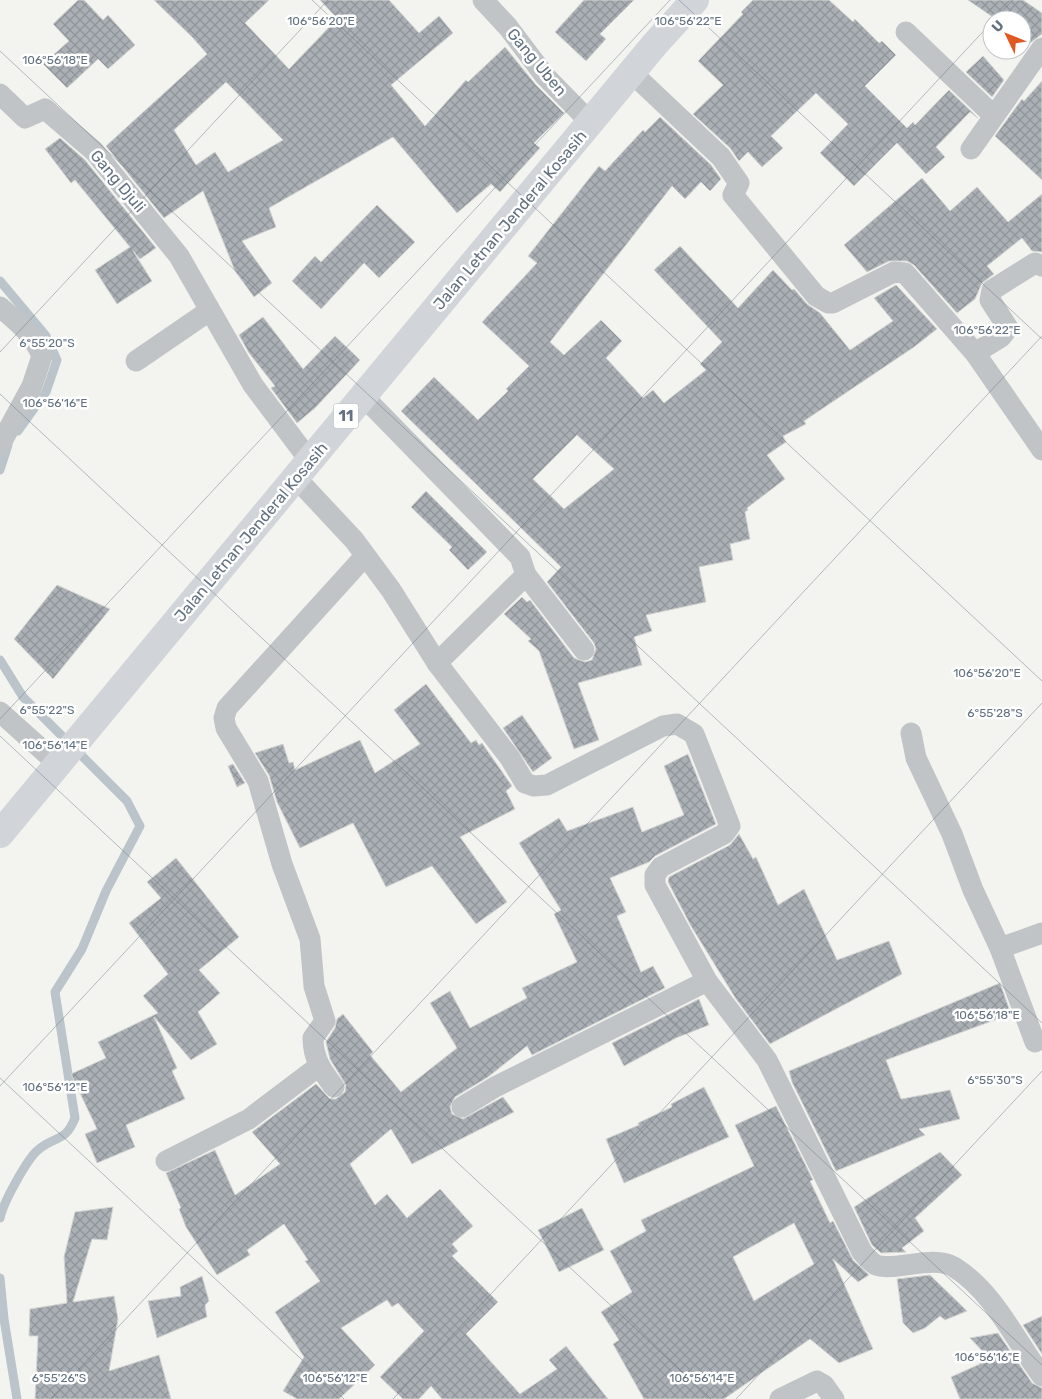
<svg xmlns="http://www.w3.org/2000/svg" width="1042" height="1399" font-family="Rubik,sans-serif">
<defs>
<pattern id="building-cross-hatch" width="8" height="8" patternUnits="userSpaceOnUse" patternTransform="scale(1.25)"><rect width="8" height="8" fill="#aab0b5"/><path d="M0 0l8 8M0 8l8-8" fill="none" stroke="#8e9498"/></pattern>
</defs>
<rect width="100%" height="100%" fill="#f3f4ef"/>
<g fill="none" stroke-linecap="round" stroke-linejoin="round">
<!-- stream -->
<g stroke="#bac4ca" stroke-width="9">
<polyline points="0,281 46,336 57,360 46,392 18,431"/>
<polyline points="0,470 8,445"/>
<path d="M0 660 23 697 127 801 140 826 106 891 82 949 55 992 75 1118C65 1143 56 1135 38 1150 27 1159 3 1203 0 1218"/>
<polyline points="0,1278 4,1319 17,1399"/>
</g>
</g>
<!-- building -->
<g fill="url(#building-cross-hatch)" stroke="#d4d5d2" fill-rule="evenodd">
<polygon points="78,0 84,0 103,20 108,15 135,45 108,69 98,59 67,88 43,64 69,41 53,24"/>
<path d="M154 0H269L245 23 289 69 335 21 332 18 335 16 320 0H389L419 33 439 16 453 33 391 85 425 126 466 80 468 82 505 47 536 85 564 113 534 143 540 148 500 192 491 184 457 213 393 137 269 208 276 227 242 241 272 283 254 297 235 271 203 191 164 218 106 146 207 54 193 38ZM226 82 283 140 228 172 215 152 196 165 174 130Z"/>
<polygon points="584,0 634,0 600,34 606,39 586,61 555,32"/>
<polygon points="753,0 829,0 853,22 855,19 879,43 882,41 896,55 865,86 907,128 913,122 915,125 949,90 978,118 970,112 936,147 945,157 926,174 897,143 854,186 820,153 848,124 816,93 771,136 783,148 762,167 748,152 739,161 730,148 693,114 723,85 698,61 743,14 741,12"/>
<polygon points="968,0 1023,0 1042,13 1042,34 1030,43 1022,38 1022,20 997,20"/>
<polygon points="983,56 1004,80 992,97 966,72"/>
<polygon points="1042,81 1042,180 995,136 1022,99 1024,101"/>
<path d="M660 117 711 165 721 179 710 191 701 182 685 199 672 186 550 342 564 355 601 320 622 341 606 358 643 398 653 390 664 403 706 370 700 364 722 342 654 270 680 246 738 308 773 270 792 290 794 289 807 304 820 313 850 350 893 321 874 298 896 285 937 329 914 347 804 421 806 424 783 436 786 442 767 455 785 479 747 508 748 510 745 512 750 539 730 544 733 560 699 567 706 602 646 615 652 631 634 637 642 665 578 683 599 740 574 749 539 651 528 641 531 639 504 614 522 597 527 602 530 600 574 658 585 662 592 660 596 649 594 643 547 582 561 567 401 411 434 377 478 420 508 391 506 389 529 366 482 322 537 263 528 256 599 166 605 171 643 130 645 132ZM577 435 614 469 564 509 533 479Z"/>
<polygon points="60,138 85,160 156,248 140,259 133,251 152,281 117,304 95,270 130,247 75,180 71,183 45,149"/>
<polygon points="922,178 950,211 977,187 1008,222 1042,194 1042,252 1032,251 1022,238 987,266 994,274 982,283 975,299 957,313 914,265 907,261 889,261 867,272 844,245"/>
<polygon points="377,205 415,242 379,278 364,263 321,309 292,281 315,256 321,262"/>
<polygon points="263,317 303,369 335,336 360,360 315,408 297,423 271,388 275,386 249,353 239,335"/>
<polygon points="426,491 487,552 468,570 449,550 452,547 411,507"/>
<polygon points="57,585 110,609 53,679 14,639"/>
<polygon points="426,684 471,743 476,740 479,745 482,743 512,786 506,791 515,809 460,837 507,902 476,924 432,866 386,887 353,823 300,848 277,802 269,775 255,753 283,744 289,763 293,762 295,770 360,740 375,773 420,744 394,710"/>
<polygon points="522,715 552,758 533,772 503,728"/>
<polygon points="688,754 716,824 655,856 649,862 610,878 626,912 617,916 641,972 653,966 665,988 532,1055 527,1046 488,1077 455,1097 450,1107 452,1114 463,1119 503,1097 514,1112 412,1164 391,1129 350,1164 375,1205 387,1194 407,1218 440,1189 473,1226 452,1244 458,1251 452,1256 498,1302 466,1334 520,1394 557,1369 549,1360 566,1346 608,1399 442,1399 431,1386 419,1399 403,1399 380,1377 424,1331 398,1303 392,1307 387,1300 341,1328 375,1365 339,1399 297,1399 283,1391 304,1357 275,1312 320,1281 305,1261 308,1260 284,1224 247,1250 250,1255 217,1275 186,1227 179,1209 181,1208 166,1173 215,1150 235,1195 280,1164 252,1132 316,1084 330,1099 336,1099 345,1092 346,1085 330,1059 326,1042 335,1028 337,1019 343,1014 373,1052 370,1055 401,1092 457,1048 430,1003 450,991 470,1028 527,998 522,988 577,962 554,914 561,910 519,843 559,818 567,831 633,807 642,832 684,815 664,766"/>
<polygon points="233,764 245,783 237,787 228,766"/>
<polygon points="739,834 753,859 756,857 778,905 804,889 837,960 889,941 902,974 770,1044 736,999 691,926 668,882 669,877 730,845"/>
<polygon points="176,858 239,937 199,970 220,993 198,1012 217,1044 191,1060 154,1017 177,1068 172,1071 185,1099 126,1125 135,1147 97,1163 85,1134 97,1129 71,1074 106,1058 98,1042 158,1013 143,996 168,974 129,923 161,898 147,882"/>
<polygon points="1000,983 1011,1014 886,1060 901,1099 950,1090 960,1119 919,1129 925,1135 836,1171 792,1082 789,1071"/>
<polygon points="699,999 709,1025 676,1038 624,1066 612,1043"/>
<polygon points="704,1087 729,1137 624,1183 606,1139 639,1125 638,1123 672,1107 671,1104"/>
<path d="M776 1106 813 1180 810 1181 830 1223 833 1221 853 1260 869 1275 858 1282 833 1259 873 1349 839 1363 810 1339 724 1399H644L613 1344 619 1340 601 1312 632 1292 610 1251 646 1231 641 1220 754 1166 735 1125ZM794 1223 814 1264 754 1301 733 1257Z"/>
<polygon points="940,1152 962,1175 915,1218 924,1231 902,1248 906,1252 881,1253 872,1245 854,1207"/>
<polygon points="113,1207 107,1240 92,1239 73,1302 114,1296 118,1319 109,1371 159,1355 171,1399 35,1399 38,1336 29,1336 30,1309 67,1303 64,1257 75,1212"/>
<polygon points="582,1208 604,1250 559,1272 538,1230"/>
<polygon points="930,1275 967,1311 945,1320 940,1316 925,1328 913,1333 903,1323 897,1279"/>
<polygon points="202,1276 209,1301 205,1305 207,1317 157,1338 148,1301 181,1296 180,1287"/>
<polygon points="1042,1316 1042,1354 1023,1325"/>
<polygon points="998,1333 1032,1383 1042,1388 1042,1399 960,1399 951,1377 980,1364 979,1362 988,1357 970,1338"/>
</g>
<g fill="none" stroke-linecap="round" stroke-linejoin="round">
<!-- minor -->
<g stroke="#c1c4c7" stroke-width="21">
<polyline points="483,0 508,27 545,76 591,123"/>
<polyline points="906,32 994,116"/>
<polyline points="632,73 721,157 739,183 733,195 816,296 828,303 833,303 894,272 905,273 975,353 1042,450"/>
<polyline points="0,94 25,118 45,109 94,151 179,256 253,385 310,461"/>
<polyline points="971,149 1042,48"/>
<path d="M0 307C18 322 33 334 42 356L32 386 0 445"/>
<polyline points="975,353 1001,337 1008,328 990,300 992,290 1035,263 1042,266"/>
<polyline points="136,361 209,311"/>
<polyline points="363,396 520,557 526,575 437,663"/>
<path d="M296 478 354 540 391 590 437 663 510 758 525 783 534 786 547 785 663 726 677 724 694 734 730 826 724 834 661 867 655 875V885L707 981 767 1060 862 1252C866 1256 870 1262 876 1265 894 1272 934 1254 954 1267 994 1292 1015 1340 1042 1376"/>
<polyline points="526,575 584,650"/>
<polyline points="0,712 58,764"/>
<polyline points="911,733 916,758 952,834 973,890 1000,948"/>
<polyline points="1035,1042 1000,948 1042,933"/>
<path d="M334 1087C322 1071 313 1059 313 1038L325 1021 314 986 310 939 282 864 258 781 226 728 224 718 227 708 365 556"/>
<polyline points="462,1107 495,1087 707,981"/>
<polyline points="166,1161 249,1119 319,1066"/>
<polyline points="780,1399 817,1381 824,1385 834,1399"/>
</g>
<!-- trunk -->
<polyline stroke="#d1d5da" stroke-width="28" points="0,834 655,44 695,0"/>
</g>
<!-- ticks -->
<path fill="none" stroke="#637180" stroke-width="1" stroke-opacity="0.45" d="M312 0 1042 681M679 0 1042 339M994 20 1013 0M0 51 1042 1023M0 352 328 0M0 394 1042 1365M0 719 670 0M0 736 711 1399M0 1078 344 1399M0 1086 992 22M51 1399 1042 336M393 1399 1042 703M736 1399 1042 1071"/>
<g text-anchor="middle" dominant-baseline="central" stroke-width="5" stroke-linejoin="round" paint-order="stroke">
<!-- shield labels -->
<rect fill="#fff" stroke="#929ca6" stroke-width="1" x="333.5" y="403.5" width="25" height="25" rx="4"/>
<g font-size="15" font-weight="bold" fill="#637180">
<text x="346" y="416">11</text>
</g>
<!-- street labels -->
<g font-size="16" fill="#637180" stroke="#fff">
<text transform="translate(537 62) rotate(50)">Gang Uben</text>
<text transform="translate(118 181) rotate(50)">Gang Djuli</text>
<text transform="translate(510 220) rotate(-50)">Jalan Letnan Jenderal Kosasih</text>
<text transform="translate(251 532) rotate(-50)">Jalan Letnan Jenderal Kosasih</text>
</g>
</g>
<g font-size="12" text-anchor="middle" fill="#637180" stroke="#fff" stroke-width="5" stroke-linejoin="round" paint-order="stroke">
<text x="321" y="25">106°56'20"E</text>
<text x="688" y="25">106°56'22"E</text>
<text x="55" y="64">106°56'18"E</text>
<text x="987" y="334">106°56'22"E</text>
<text x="47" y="347">6°55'20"S</text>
<text x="55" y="407">106°56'16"E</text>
<text x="987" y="677">106°56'20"E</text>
<text x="47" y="714">6°55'22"S</text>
<text x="995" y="717">6°55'28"S</text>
<text x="55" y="749">106°56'14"E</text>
<text x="987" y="1019">106°56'18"E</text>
<text x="995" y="1084">6°55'30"S</text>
<text x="55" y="1091">106°56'12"E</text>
<text x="987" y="1361">106°56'16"E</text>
<text x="59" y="1382">6°55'26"S</text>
<text x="335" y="1382">106°56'12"E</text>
<text x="702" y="1382">106°56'14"E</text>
</g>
<!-- north arrow -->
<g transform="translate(1007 35) rotate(313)"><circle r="24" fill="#ffffff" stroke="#c1c6cc"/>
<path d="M0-4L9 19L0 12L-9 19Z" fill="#e15922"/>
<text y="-8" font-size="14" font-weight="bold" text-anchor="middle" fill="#637180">U</text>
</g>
</svg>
